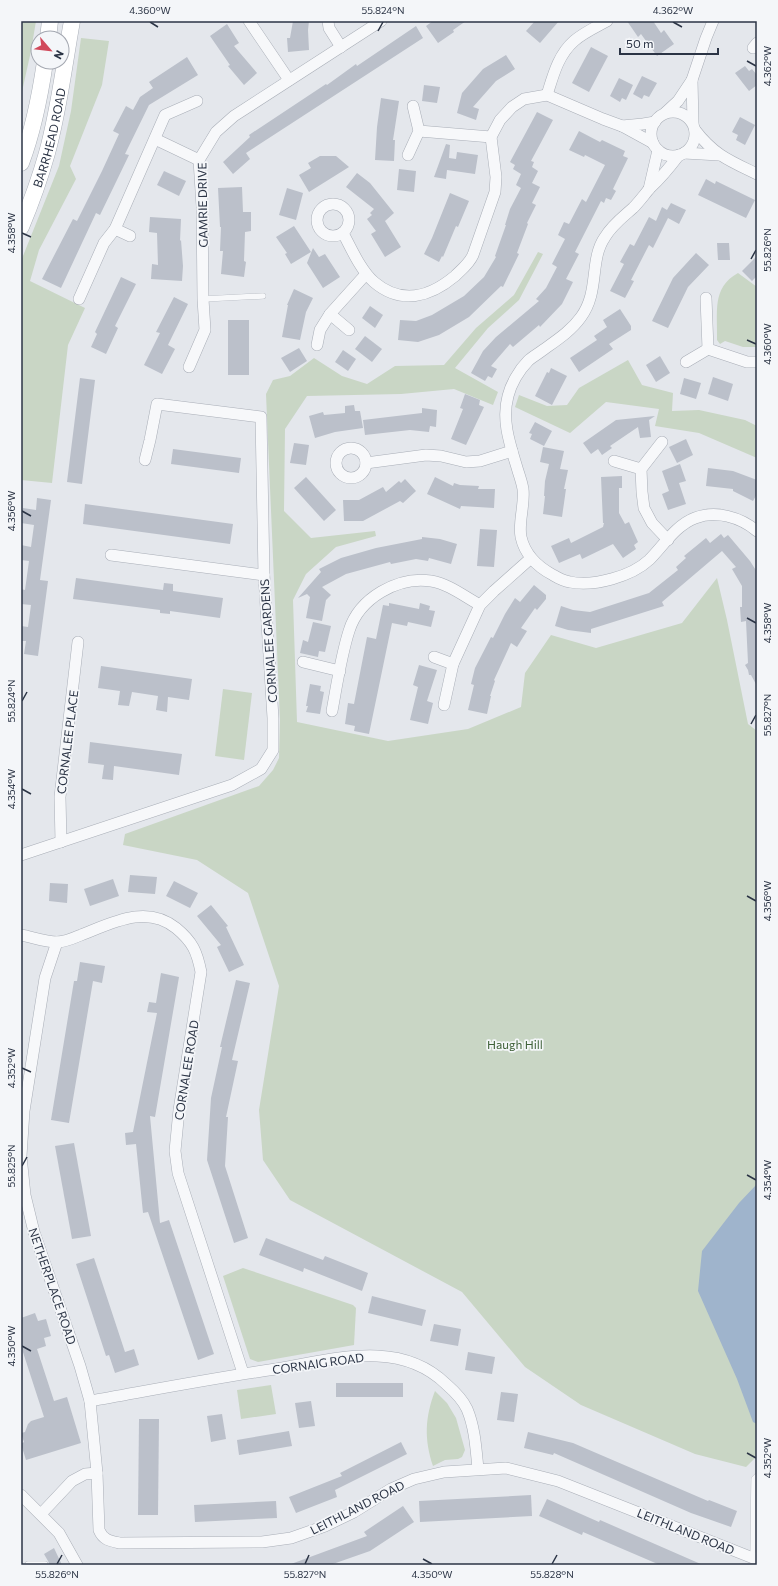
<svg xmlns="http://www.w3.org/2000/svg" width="778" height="1586" font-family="Commissioner,sans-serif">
<rect width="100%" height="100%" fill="#e4e7ec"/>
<!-- green -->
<g fill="#c9d6c5">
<polygon points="21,21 36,21 31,51 21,96"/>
<polygon points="81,38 109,41 102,85 70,166 76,179 39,250 30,281 85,308 68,345 52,483 21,480 21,261 59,166 71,111"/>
<polygon points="538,252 543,254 519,300 488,328 455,368 498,392 493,405 454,389 401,394 307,396 285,429 284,511 311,538 375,531 376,536 336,547 306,574 293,600 297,722 388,741 468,729 521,707 525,673 551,635 596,648 682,623 717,578 727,620 748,724 757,731 757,1456 746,1467 695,1454 581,1405 525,1367 462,1292 290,1200 263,1160 259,1110 279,986 248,893 197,860 123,845 125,834 259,786 273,770 279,758 280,720 266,394 273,380 290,376 314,358 342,376 367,384 395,366 444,365 476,328 514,295"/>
<path d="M738 273 757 287V347H743L725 341 720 344 717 340C718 313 711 288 738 273Z"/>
<polygon points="628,360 642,385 673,393 672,411 699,410 745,420 757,426 757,458 699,433 655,426 659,409 606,402 570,433 515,407 519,395 547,406 567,405 579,388"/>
<polygon points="223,689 252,693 244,760 215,756"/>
<polygon points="243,1268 353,1305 356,1308 354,1345 258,1362 250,1359 223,1276"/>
<polygon points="271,1385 276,1414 241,1419 237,1390"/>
<path d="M435 1391 447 1403 456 1418 465 1450 462 1457 458 1459 445 1460 433 1466C424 1439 425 1417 435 1391Z"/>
</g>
<!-- water -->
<polygon fill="#9fb4cc" points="757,1184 757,1424 753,1422 737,1379 698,1291 702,1251 739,1203"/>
<!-- building -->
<g fill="#bbc0ca">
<polygon points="293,21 309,21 308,30 309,50 288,52 287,38 290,38"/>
<polygon points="433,21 466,21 453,30 454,32 438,43 426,26"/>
<polygon points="535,21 559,21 540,43 526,31"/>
<polygon points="627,21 653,21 661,33 664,30 674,44 657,56 641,34 638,37"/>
<polygon points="227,24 239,43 234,46 257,73 244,85 228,66 230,65 210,36"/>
<polygon points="416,26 423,38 246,153 250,159 233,174 223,162 250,137 249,135 326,84 327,85 356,64 357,66"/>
<polygon points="591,47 608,56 589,92 572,83"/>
<polygon points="506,55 515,69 496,81 473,107 479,109 476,120 457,113 462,93 483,69"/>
<polygon points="187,57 198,75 149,105 125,154 129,155 116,182 100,215 96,213 61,288 42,279 73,219 77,221 102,171 119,134 113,131 126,106 133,110 140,97 153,88 149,82"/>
<polygon points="745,66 749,71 752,69 757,75 757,85 749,91 735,73"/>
<polygon points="642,76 657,83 649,97 644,95 642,99 633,94"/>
<polygon points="619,78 633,85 626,100 622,98 620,102 610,96"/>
<polygon points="424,85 440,87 437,103 422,101"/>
<polygon points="381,98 399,101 393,140 395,140 394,161 375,160 377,127"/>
<polygon points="537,112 553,120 531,161 534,162 532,167 538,171 532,183 540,187 532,203 536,205 527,223 528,224 517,253 519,254 503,287 501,286 469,317 439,335 418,342 398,340 400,320 416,321 432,315 464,296 484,277 496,257 495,256 506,225 505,225 510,209 521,188 516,185 521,174 513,169 515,165 510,162"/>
<polygon points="740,117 755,125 745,145 736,140 738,135 732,132"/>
<polygon points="579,131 600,142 602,140 625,151 623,156 628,158 613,189 616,191 611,200 606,198 604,203 601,201 575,252 579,254 566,279 573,282 562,304 540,327 539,325 513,347 510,344 491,366 497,369 492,378 488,376 485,381 471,373 483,351 496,337 539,301 536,299 546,288 557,267 552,264 565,239 558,235 564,222 569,224 582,199 586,202 605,165 585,155 584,157 569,150"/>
<polygon points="446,144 450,145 449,158 456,159 457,152 478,155 475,174 447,170 446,179 434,177"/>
<polygon points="320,156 336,156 349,167 309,192 299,175 311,168 308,163"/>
<polygon points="399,169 416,171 414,192 397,190"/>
<polygon points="164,171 186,181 179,196 157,185"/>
<polygon points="357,173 370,183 394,213 385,221 401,247 385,257 371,234 376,231 367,219 372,215 370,213 374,209 346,187"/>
<polygon points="706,179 715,184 716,181 755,200 746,218 698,195"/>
<polygon points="242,187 243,212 251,212 251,231 245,232 244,261 246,262 244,277 221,274 223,251 220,251 221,227 220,227 218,188"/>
<polygon points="287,188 303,193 296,220 279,215"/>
<polygon points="450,193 469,201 458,227 456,226 443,257 442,256 439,262 424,254 432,238"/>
<polygon points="671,203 686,210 679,224 668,218 653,248 649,245 631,280 634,281 625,298 610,291 624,264 620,262 630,244 634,246 649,217 656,221 662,207 667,210"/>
<polygon points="150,217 181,219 180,241 181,240 183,266 182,281 151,279 152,264 158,265 157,233 149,232"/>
<polygon points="294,226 311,252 291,264 285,254 287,253 276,237"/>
<polygon points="717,243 729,243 730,260 718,260"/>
<polygon points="313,248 319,257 325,254 340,277 323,288 307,263"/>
<polygon points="696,253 709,265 688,287 668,328 652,321 673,278"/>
<polygon points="757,256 757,276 752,281 742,271"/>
<polygon points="121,277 136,284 115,326 118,328 106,354 91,347 97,334 95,332"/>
<polygon points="294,289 313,298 306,312 300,340 282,337 288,305 287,305"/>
<polygon points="174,297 188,304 168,345 175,349 162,374 144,365 160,333 156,332"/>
<polygon points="370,306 383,315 375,328 362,318"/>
<polygon points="620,309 631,326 631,330 609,344 613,349 579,372 570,358 597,340 594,336 607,327 603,320"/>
<rect x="228" y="320" width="21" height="55"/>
<polygon points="365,336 382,349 372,362 355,349"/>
<polygon points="299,348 307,361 290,372 281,358"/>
<polygon points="343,350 356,359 348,371 335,362"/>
<polygon points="660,356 670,373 656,382 646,365"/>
<polygon points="551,368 567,376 552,405 535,396 547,372 549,373"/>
<polygon points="713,377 733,384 728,401 708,394"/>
<polygon points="80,378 95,380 82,484 67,482"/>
<polygon points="684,378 701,383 696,399 680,394"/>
<polygon points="465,394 480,400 479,405 484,407 466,445 451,439 463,409 460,408"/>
<polygon points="354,405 355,411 360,411 363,428 335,432 315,438 309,416 323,412 324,415 345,413 345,406"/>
<polygon points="422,408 437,410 436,427 430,426 429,432 410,430 365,435 363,420 422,413"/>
<polygon points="655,416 649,420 651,437 640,438 638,427 610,446 612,448 602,455 598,449 591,454 583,443 616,420"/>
<polygon points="535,422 552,431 544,446 530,439 532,434 529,433"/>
<polygon points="686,439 693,455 677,463 669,447"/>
<polygon points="294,443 309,445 306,465 290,463"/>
<polygon points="543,447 564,451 560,469 568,470 564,489 566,489 562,517 543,514 545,496 544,496 545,481 549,464 540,462"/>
<polygon points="173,449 241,458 239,473 171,464"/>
<polygon points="680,464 686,481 679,483 686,504 668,510 662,494 669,491 662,471"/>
<polygon points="708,468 733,471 757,480 757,494 753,501 733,491 733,489 706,486"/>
<polygon points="622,476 622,488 619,488 619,513 625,524 629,522 638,542 634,545 636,549 623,558 613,544 582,559 580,554 559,563 551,546 569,538 571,543 603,527 604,523 603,523 601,477"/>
<polygon points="306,477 336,510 324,521 294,488"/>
<polygon points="435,477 453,486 454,483 460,485 479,486 478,489 495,489 494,508 461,506 460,509 427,494"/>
<polygon points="405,479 416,491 403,503 400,501 363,521 344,521 343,500 359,500 383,487 386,492 399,481 401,483"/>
<polygon points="37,498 51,500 40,580 48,581 38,656 24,654 26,641 21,641 21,626 28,627 31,605 21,604 21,589 25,590 29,561 21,560 21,545 31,547 34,525 21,523 23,508 36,510"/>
<polygon points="85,504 233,524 230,544 83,524"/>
<polygon points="480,529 497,530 494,567 477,566"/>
<polygon points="721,534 724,538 728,535 750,561 757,572 757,686 751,675 749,675 748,670 745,665 748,663 746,621 741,622 740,607 742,607 742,586 732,569 736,567 722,551 662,602 664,606 591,629 591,633 568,630 555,626 561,606 573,610 590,612 649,593 678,570 676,567 686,558 684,556 706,538 710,543"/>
<polygon points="422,537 440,539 457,544 451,564 429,558 428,561 416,559 391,564 390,562 346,574 322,587 331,595 326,600 322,621 306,618 310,597 307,594 298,598 321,572 319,569 341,558 376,548 422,539"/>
<polygon points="76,578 163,590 164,583 173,584 173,591 223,598 220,618 170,611 170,614 160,613 160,610 73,599"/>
<polygon points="534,585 546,595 546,599 537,610 535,608 521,628 527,631 517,647 511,643 494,680 495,681 490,696 491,696 487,714 468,710 474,685 471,684 475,668 491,637 493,638 505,614 515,598 520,602"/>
<polygon points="389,603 419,609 420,603 430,606 429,610 435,611 431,627 408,622 407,626 392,623 369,734 354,731 355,726 345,724 348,703 354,704 367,637 376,639 383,605 389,606"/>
<polygon points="313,622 331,626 325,652 319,651 318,657 300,653 303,640 308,642"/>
<polygon points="419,665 437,670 427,701 433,703 428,724 410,720 418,687 413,685"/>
<polygon points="101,666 192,679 189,700 168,697 167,712 156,710 158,696 132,692 129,706 118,705 120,691 98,688"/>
<polygon points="310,684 321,686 320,691 324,692 320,714 306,712 308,706 306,706"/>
<polygon points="90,742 182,754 179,775 114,766 113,780 102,779 104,765 88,763"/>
<polygon points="130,875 157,877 155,894 128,892"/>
<polygon points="113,879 119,896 90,906 84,889"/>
<polygon points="174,881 198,893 190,908 166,896"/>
<polygon points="50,883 68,884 67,903 49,901"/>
<polygon points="211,905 228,926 226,927 244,965 229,972 217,947 221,945 197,916"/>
<polygon points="80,962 105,966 102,983 93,981 69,1123 51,1120 74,981 77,981"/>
<polygon points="161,973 179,977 155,1117 150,1116 160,1223 169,1220 214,1354 198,1360 148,1212 143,1213 136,1144 126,1145 125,1133 133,1132 157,1013 147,1012 149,1002 156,1003"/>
<polygon points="236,980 250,983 232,1060 238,1061 226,1117 228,1117 225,1166 248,1238 234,1243 207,1160 211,1098 222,1047 220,1047"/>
<polygon points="74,1143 91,1236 72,1239 55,1146"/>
<polygon points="266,1238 323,1260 325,1256 368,1273 362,1291 304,1268 303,1272 259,1255"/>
<polygon points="94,1258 125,1352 134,1349 139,1365 115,1373 109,1355 106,1356 76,1264"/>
<polygon points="372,1296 426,1310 422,1326 368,1313"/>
<polygon points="35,1313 38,1321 46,1319 51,1336 44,1338 46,1346 37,1349 54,1401 67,1397 81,1443 26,1460 21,1444 24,1442 21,1433 25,1432 28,1424 31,1421 44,1417 21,1346 21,1318"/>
<polygon points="434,1324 461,1329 458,1346 430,1341"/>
<polygon points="468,1352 495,1357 492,1374 465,1370"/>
<rect x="336" y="1383" width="67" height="14"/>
<polygon points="501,1392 518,1394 514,1422 497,1420"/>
<polygon points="311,1401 315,1426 299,1428 295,1403"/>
<polygon points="222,1414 226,1439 211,1442 207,1416"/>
<polygon points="139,1419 159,1419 158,1515 138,1515"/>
<polygon points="289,1431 292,1446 239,1455 237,1440"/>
<polygon points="528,1432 573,1443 708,1501 709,1500 737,1511 731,1527 691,1513 554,1453 553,1455 524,1448"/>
<polygon points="401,1442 407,1454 335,1490 337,1497 296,1513 289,1497 342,1476 340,1473"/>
<polygon points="531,1495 532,1516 420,1522 419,1501"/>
<polygon points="547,1499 599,1522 600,1520 703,1565 660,1565 583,1532 582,1535 539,1516"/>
<polygon points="276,1501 277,1518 195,1522 194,1505"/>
<polygon points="403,1506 414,1522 370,1551 330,1565 291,1565 291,1564 367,1536 364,1532"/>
<polygon points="54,1548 62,1565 50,1565 48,1561 44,1554"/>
</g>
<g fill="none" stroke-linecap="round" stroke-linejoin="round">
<!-- service casing -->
<g stroke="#a9aeb7" stroke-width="6">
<g id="service">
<polyline points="203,299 263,296"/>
<polyline points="753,1558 754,1479 757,1476"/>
<polyline points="28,1565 28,1564 45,1564"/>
</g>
</g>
<!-- minor casing -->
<g stroke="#a9aeb7" stroke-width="12">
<g id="minor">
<polyline points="249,21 289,80"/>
<polyline points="328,21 329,28 341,47"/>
<polyline points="753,48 757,43"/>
<polyline points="692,80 706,38 713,21"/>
<path d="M547 95C553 76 558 55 574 41 583 33 596 27 607 21"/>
<circle cx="673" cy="134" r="22"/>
<polyline points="665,113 678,101 692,80 693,123"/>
<path d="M695 130C714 155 730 161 757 174"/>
<polyline points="419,131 491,137"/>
<polyline points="155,139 199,160"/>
<polyline points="653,143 622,126 643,124 655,122"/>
<polyline points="684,153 719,155"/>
<polyline points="408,155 419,131 413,106"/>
<path d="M679 155C670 167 661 178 650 188 644 195 639 202 633 208 623 217 612 225 605 237 589 260 600 291 581 317 571 331 557 340 543 350 538 354 532 357 528 361 519 370 511 384 508 396 501 422 511 447 518 471 520 477 522 483 523 489 525 504 518 523 521 537 525 555 538 567 553 575 558 578 564 581 570 582 594 587 632 576 649 560 663 546 676 525 695 518 716 510 740 517 757 531"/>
<polyline points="649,189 658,150"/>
<circle cx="333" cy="220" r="16"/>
<polyline points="115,229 130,236"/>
<path d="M343 233C351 248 361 271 374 282 401 305 430 297 455 276 462 269 469 264 473 255L495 192 496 177 491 137 500 120 512 107 524 99 547 95 603 119 622 126"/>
<polyline points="706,298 708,349 747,362 757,362"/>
<polyline points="79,299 104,243 115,229 165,115 197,101"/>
<polyline points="330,314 349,330"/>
<polyline points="317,345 320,330 330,314 366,274"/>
<polyline points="686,362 708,349"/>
<polyline points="189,367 205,330 203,299 202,206 199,160 216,132 234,116 381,21"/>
<polyline points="662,442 641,469 642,492 644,508 652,523 668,540"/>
<circle cx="351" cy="463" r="15"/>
<polyline points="614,461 641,469"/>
<polyline points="366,463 426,455 441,456 466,462 480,461 512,451"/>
<polyline points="111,555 264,575"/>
<polyline points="434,657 453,664"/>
<polyline points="303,662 340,671"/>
<polyline points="444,705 453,664 480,605 494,591 530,559"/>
<path d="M332 711C337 684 341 656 349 631 359 598 398 576 431 581 449 584 465 597 480 605"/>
<polyline points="61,842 60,797 78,642"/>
<polyline points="21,855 232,785 261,769 273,750 273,718 264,575 261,417 157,404 150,440 145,460"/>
<path d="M21 935C32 937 46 942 57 942 65 942 74 938 81 935 112 923 146 904 176 928 193 942 197 952 201 972L179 1110 175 1151 178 1173 243 1373"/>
<path d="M57 942 45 978 24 1111 21 1156 25 1195 34 1232 80 1366 90 1401 97 1473 99 1530C103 1540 110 1541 120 1543L262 1542 291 1538 325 1526 354 1512 391 1489 414 1479 444 1472 506 1468 558 1481 753 1558H757"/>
<path d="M90 1401C152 1390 214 1378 276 1369 332 1360 399 1338 446 1384 454 1391 463 1400 467 1409 475 1428 476 1449 478 1469"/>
<polyline points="21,1495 59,1533 77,1565"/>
<polyline points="41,1514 72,1481 85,1474 97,1473"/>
</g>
</g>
<!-- secondary casing -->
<g stroke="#a9aeb7" stroke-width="17">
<g id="secondary">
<polyline points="48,38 50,21"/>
<path d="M21 163C33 131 40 96 45 62"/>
<path id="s1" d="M21 227C31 203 40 178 47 153 59 110 64 65 72 21"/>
</g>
</g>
<!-- service -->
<use href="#service" stroke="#f7f8fa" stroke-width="5.5"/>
<!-- minor -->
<use href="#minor" stroke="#f7f8fa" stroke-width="11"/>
<!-- secondary -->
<use href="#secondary" stroke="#fff" stroke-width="16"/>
</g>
<!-- ticks -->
<path fill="none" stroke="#2b3445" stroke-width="1.5" d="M150 22 158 27M673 22 682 27M378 31 383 22M747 61 756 66M22 233 31 237M751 259 756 250M747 340 756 344M22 511 31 516M747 618 756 623M22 701 27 692M751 724 756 715M22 789 31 794M747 896 756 901M22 1068 31 1072M22 1166 27 1157M747 1175 756 1180M22 1346 31 1351M747 1453 756 1458M423 1559 432 1564M57 1564 62 1555M305 1564 309 1555M552 1564 557 1555"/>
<g text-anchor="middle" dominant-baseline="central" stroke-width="3.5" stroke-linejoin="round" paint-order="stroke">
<!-- street labels -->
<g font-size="12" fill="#2b3445" stroke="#f4f6f9">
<text stroke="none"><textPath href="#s1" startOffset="94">BARRHEAD ROAD</textPath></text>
<text transform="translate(202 205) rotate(-91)">GAMRIE DRIVE</text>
<text transform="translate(268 641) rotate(-94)">CORNALEE GARDENS</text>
<text transform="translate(67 742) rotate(-83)">CORNALEE PLACE</text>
<text transform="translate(186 1070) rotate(-81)">CORNALEE ROAD</text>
<text transform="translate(53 1286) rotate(71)">NETHERPLACE ROAD</text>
<text transform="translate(318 1363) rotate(-8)">CORNAIG ROAD</text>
<text transform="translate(357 1507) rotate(-27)">LEITHLAND ROAD</text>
<text transform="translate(686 1531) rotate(22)">LEITHLAND ROAD</text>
</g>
<!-- park labels -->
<g font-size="12" fill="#3f6138" stroke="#f4f6f9">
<text x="515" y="1044">Haugh Hill</text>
</g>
</g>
<!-- border -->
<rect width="778" height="1586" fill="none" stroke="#f4f6f9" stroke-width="44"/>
<!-- north arrow -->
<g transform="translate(50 50) rotate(118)"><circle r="19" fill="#f4f6f9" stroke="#a4a8b1"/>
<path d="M0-3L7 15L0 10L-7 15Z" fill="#d1495b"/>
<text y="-6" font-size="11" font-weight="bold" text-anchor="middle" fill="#2b3445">N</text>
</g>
<!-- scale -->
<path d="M620 48v6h98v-6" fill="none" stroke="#2b3445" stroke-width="2"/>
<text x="626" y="48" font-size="12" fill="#2b3445" stroke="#f4f6f9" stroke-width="3" paint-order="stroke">50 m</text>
<rect x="22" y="22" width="734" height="1542" fill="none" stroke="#2b3445" stroke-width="1.5"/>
<g font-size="10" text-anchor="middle" fill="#2b3445">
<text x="150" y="14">4.360°W</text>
<text x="383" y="14">55.824°N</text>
<text x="673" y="14">4.362°W</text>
<text transform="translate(767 66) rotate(-90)" y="4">4.362°W</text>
<text transform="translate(11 233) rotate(-90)" y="4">4.358°W</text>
<text transform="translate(767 250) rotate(-90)" y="4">55.826°N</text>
<text transform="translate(767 344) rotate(-90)" y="4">4.360°W</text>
<text transform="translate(11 511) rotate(-90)" y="4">4.356°W</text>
<text transform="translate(767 623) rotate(-90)" y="4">4.358°W</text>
<text transform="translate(11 701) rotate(-90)" y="4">55.824°N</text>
<text transform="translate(767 715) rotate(-90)" y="4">55.827°N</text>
<text transform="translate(11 789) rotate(-90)" y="4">4.354°W</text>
<text transform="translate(767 901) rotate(-90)" y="4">4.356°W</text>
<text transform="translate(11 1068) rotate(-90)" y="4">4.352°W</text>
<text transform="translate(11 1166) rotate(-90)" y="4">55.825°N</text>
<text transform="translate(767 1180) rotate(-90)" y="4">4.354°W</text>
<text transform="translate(11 1346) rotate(-90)" y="4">4.350°W</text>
<text transform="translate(767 1458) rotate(-90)" y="4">4.352°W</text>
<text x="57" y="1578">55.826°N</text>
<text x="305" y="1578">55.827°N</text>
<text x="432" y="1578">4.350°W</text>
<text x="552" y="1578">55.828°N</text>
</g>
</svg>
